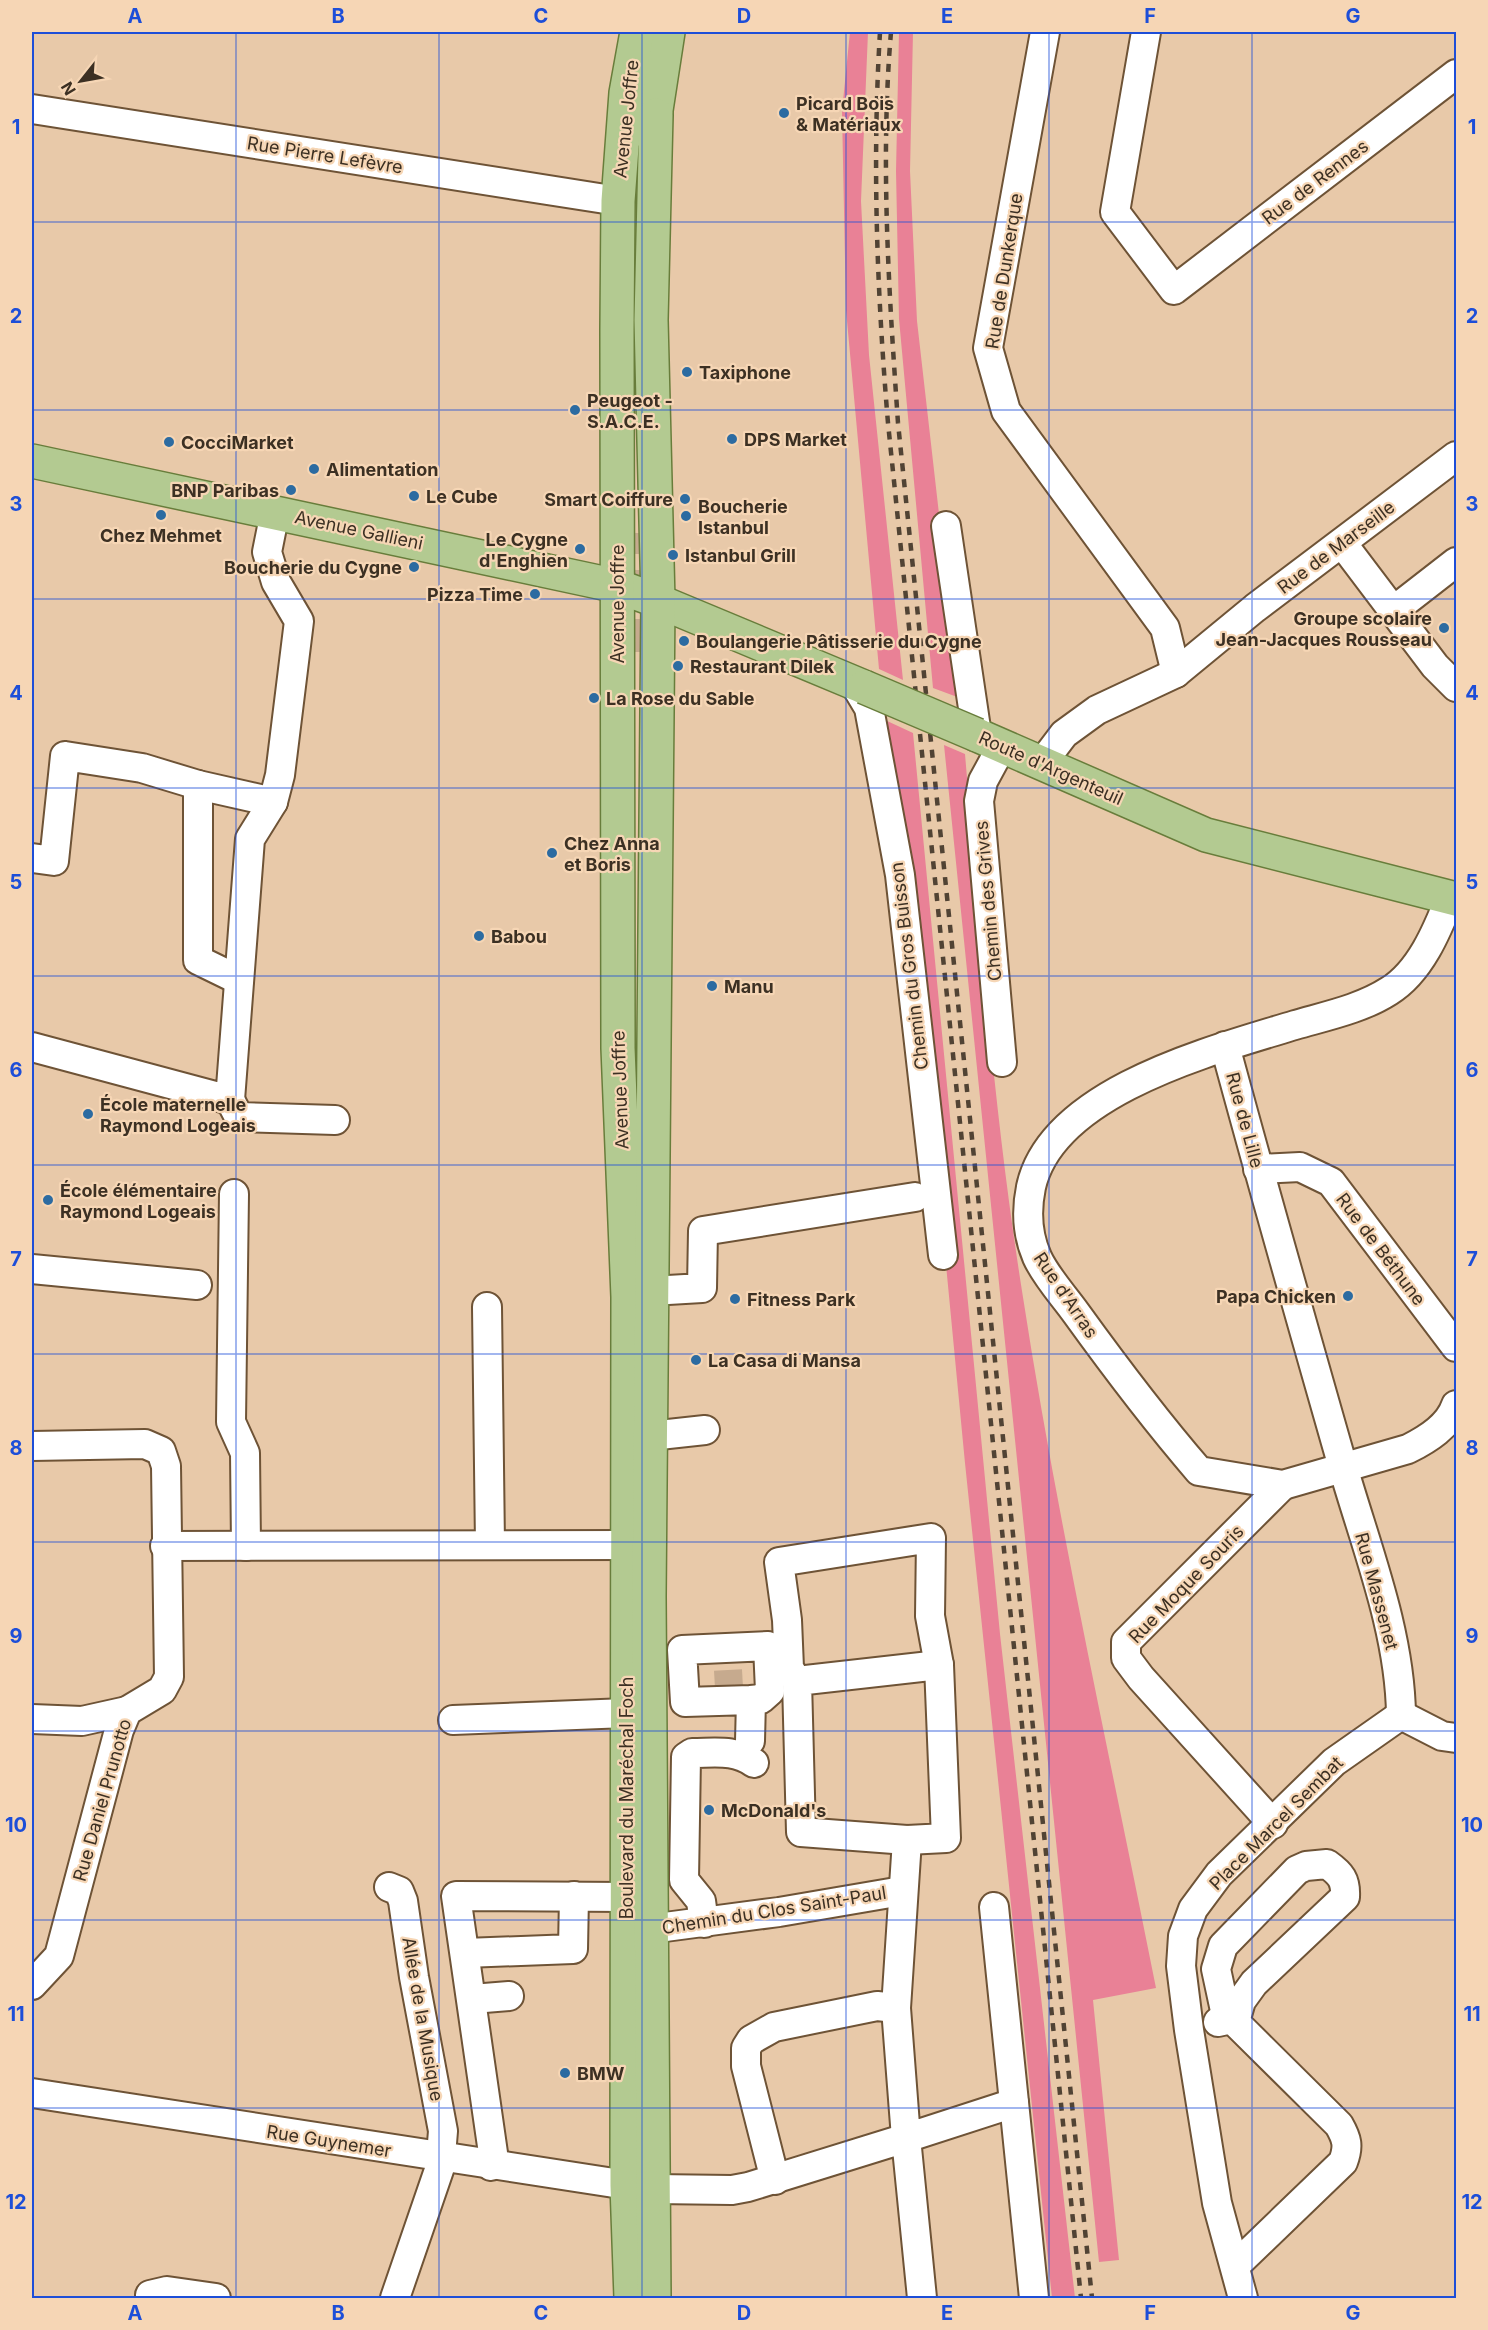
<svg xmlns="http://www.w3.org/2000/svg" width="1488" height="2330" font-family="Inter,sans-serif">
<rect width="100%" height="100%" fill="#e8c9a9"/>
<!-- green -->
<g fill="#e98196">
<polygon points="850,32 868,32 861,201 869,355 903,680 879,669 846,310 842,111"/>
<polygon points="899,32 913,32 910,171 917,321 960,698 933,688 899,319 896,171"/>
<polygon points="885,720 913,733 1000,1634 1075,2298 1052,2298 965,1463 919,983"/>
<path d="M944 745 965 754C980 933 994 1113 1022 1291 1058 1525 1110 1756 1156 1988L1093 2000 1119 2260 1099 2262Z"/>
</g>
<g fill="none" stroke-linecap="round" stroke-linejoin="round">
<!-- minor-tunnel -->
<polyline stroke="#c6aa8e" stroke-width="28" stroke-dasharray="28 14" stroke-linecap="butt" points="728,1670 729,1688"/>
<!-- major-tunnel -->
<polyline stroke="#c6aa8e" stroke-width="33" stroke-dasharray="33 16" stroke-linecap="butt" points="638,652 639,533"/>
<!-- minor casing -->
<g stroke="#6e5336" stroke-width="32">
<g id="minor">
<polyline points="1045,32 988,348 1006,411 1165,628 1176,673"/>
<polyline points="1146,32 1115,212 1174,290 1456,74"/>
<polyline points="32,109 618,201"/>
<polyline points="946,526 977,735"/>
<polyline points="1342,543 1435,666 1456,687"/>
<polyline points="1393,611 1456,562"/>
<polyline points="854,683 869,708 900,875 943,1255"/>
<polyline points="1002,746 983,781 979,801 1002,1062"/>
<polyline points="1042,763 1064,734 1097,710 1176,673 1255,608 1456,456"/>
<polyline points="198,785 198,960 239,980"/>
<polyline points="32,858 54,861 65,756 142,768 198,785 273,802"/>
<path d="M1450 898C1437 931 1420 972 1389 991 1361 1009 1326 1016 1295 1025 1214 1050 1052 1091 1031 1187 1026 1211 1027 1234 1037 1257 1046 1277 1064 1296 1076 1313 1115 1367 1155 1420 1199 1471L1283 1485 1408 1449C1428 1439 1449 1426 1456 1405"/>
<path d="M1225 1046C1263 1187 1303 1327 1343 1467 1366 1547 1400 1631 1401 1715"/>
<polyline points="32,1047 230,1100 250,839 273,802 280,775 299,621 276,582 267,552 275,512"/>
<polyline points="230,1100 239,1117 335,1120"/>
<polyline points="1258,1169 1300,1167 1331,1182 1456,1347"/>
<polyline points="234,1194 231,1422 245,1453 246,1546"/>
<polyline points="32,1269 197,1285"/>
<polyline points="651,1291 702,1288 703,1231 915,1197"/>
<polyline points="487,1307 490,1545"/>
<polyline points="650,1436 705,1430"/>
<polyline points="32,1446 145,1444 161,1451 166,1466 169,1677 162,1690 127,1711 119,1730 59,1956 32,1985"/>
<polyline points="165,1546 626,1545"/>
<polygon points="939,1665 946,1838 907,1840 801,1832 797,1681"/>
<polyline points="797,1681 789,1668 787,1620 779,1562 931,1538 930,1616 939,1665"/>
<polyline points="1401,1715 1442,1736 1456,1738"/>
<polyline points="32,1719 82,1721 127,1711"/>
<polyline points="453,1720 626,1713"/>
<polyline points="750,1741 751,1700 761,1699 770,1691 768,1646 682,1650 685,1702 751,1700"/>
<polyline points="1273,1824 1141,1678 1126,1658 1126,1642 1283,1485"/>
<polyline points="907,1840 896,2008 906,2138 1014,2103"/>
<polyline points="389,1887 399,1891 403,1901 414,1977 443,2131 440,2167 395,2298"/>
<polyline points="994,1907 1034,2298"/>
<path d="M704 1923 701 1901 684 1880 686 1757 692 1753C715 1753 735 1749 754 1763"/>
<polyline points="650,1929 779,1912 902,1891"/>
<polyline points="465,1953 573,1949 574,1896"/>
<polyline points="472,1999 509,1996"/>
<path d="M1227 2020 1216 1969 1223 1946 1297 1870 1306 1866 1327 1864C1341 1874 1346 1880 1345 1897L1254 1983 1241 2001 1235 2022"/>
<path d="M1218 2022 1227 2020 1235 2022 1339 2125C1347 2139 1349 2146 1343 2162L1235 2266"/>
<polyline points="32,2093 627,2185"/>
<polyline points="491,2166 493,2153 456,1896 627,1897"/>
<polyline points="775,2180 746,2066 746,2048 751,2040 774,2027 877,2006 896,2008"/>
<polyline points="654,2189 732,2190 748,2187 906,2138 922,2298"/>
<polyline points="150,2295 167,2291 216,2298"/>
<polyline points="1243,2298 1217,2203 1189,2030 1181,1966 1183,1936 1193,1909 1219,1874 1334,1762 1401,1715"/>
</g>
</g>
<!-- major casing -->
<g stroke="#687d3b" stroke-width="36">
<g id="major">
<polyline points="652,136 668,32"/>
<polyline points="32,461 617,586 658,601 864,687"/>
<polyline points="977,735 1206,835 1456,899"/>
<polyline points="631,2298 627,2185 628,1297 618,1048 617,330 618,201 626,93 637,32"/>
<polyline points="654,2298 649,1597 658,601 651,320 656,115"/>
</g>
</g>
<!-- minor -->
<use href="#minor" stroke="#fff" stroke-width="28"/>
<!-- major -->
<use href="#major" stroke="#b3ca91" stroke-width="33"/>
<!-- rail -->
<g stroke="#514334" stroke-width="4.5" stroke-dasharray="8 8" stroke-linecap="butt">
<path d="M880 32C872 163 877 292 888 423L1081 2298"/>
<path d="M891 32C880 161 889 293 898 423L1092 2298"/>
</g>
<!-- major-bridge casing -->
<g stroke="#687d3b" stroke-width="36" stroke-linecap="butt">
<polyline id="major-bridge" points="864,687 977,735"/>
</g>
<!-- major-bridge -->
<use href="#major-bridge" stroke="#b3ca91" stroke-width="33"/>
</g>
<!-- grid -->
<path fill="none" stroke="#1d4ed8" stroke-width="1.5" stroke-opacity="0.55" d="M236 32V2298M439 32V2298M642 32V2298M846 32V2298M1049 32V2298M1252 32V2298M32 222H1456M32 410H1456M32 599H1456M32 788H1456M32 976H1456M32 1165H1456M32 1354H1456M32 1542H1456M32 1731H1456M32 1920H1456M32 2108H1456"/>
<!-- markers -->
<g fill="#2c6ba1" stroke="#f6d6b5" stroke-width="2">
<circle cx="784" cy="113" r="6"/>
<circle cx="687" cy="372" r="6"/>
<circle cx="575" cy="410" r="6"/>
<circle cx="732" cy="439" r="6"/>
<circle cx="169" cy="442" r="6"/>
<circle cx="314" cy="469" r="6"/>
<circle cx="291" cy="490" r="6"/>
<circle cx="414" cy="496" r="6"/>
<circle cx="685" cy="499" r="6"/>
<circle cx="161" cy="515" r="6"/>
<circle cx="686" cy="516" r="6"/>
<circle cx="580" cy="549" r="6"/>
<circle cx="673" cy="555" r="6"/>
<circle cx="414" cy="567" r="6"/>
<circle cx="535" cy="594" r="6"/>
<circle cx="1444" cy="628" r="6"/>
<circle cx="684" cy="641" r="6"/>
<circle cx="678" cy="666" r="6"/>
<circle cx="594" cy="698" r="6"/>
<circle cx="552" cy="853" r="6"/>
<circle cx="479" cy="936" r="6"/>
<circle cx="712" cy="986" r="6"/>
<circle cx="88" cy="1114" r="6"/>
<circle cx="48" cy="1200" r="6"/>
<circle cx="1348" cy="1296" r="6"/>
<circle cx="735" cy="1299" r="6"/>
<circle cx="696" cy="1360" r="6"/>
<circle cx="709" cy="1810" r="6"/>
<circle cx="565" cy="2073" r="6"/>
</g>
<g text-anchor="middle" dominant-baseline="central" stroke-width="4.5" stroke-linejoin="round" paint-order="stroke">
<!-- poi labels -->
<g font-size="18" font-weight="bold" fill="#3c3023" stroke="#f6d6b5" text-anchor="start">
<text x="796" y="103">Picard Bois<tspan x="796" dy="21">&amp; Matériaux</tspan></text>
<text x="699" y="372">Taxiphone</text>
<text x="587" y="400">Peugeot -<tspan x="587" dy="21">S.A.C.E.</tspan></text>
<text x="744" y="439">DPS Market</text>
<text x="181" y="442">CocciMarket</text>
<text x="326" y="469">Alimentation</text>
<text x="279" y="490" text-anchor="end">BNP Paribas</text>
<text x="426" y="496">Le Cube</text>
<text x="673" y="499" text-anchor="end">Smart Coiffure</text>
<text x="698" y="506">Boucherie<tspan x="698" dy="21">Istanbul</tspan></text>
<text x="161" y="535" text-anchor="middle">Chez Mehmet</text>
<text x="568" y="539" text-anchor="end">Le Cygne<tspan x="568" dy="21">d'Enghien</tspan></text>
<text x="685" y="555">Istanbul Grill</text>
<text x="402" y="567" text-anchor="end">Boucherie du Cygne</text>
<text x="523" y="594" text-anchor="end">Pizza Time</text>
<text x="1432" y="618" text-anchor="end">Groupe scolaire<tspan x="1432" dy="21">Jean-Jacques Rousseau</tspan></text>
<text x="696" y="641">Boulangerie Pâtisserie du Cygne</text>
<text x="690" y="666">Restaurant Dilek</text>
<text x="606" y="698">La Rose du Sable</text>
<text x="564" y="843">Chez Anna<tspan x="564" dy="21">et Boris</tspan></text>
<text x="491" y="936">Babou</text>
<text x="724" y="986">Manu</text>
<text x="100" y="1104">École maternelle<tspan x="100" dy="21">Raymond Logeais</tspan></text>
<text x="60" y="1190">École élémentaire<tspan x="60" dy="21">Raymond Logeais</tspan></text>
<text x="1336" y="1296" text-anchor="end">Papa Chicken</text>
<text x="747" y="1299">Fitness Park</text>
<text x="708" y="1360">La Casa di Mansa</text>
<text x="721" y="1810">McDonald's</text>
<text x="577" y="2073">BMW</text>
</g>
<!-- street labels -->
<g font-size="18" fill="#3c3023" stroke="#f6d6b5">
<text transform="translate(626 119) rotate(-84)">Avenue Joffre</text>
<text transform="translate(325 155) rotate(9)">Rue Pierre Lefèvre</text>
<text transform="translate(1315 182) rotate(-37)">Rue de Rennes</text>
<text transform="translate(1004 271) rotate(-81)">Rue de Dunkerque</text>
<text transform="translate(359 530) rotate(12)">Avenue Gallieni</text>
<text transform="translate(1336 547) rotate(-37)">Rue de Marseille</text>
<text transform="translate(617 604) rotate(-90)">Avenue Joffre</text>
<text transform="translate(1051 768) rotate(24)">Route d'Argenteuil</text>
<text transform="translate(988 901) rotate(-95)">Chemin des Grives</text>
<text transform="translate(909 966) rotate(-97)">Chemin du Gros Buisson</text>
<text transform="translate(620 1090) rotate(-92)">Avenue Joffre</text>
<text transform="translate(1245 1120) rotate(75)">Rue de Lille</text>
<text transform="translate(1381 1249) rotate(53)">Rue de Béthune</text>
<text transform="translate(1066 1295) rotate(56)">Rue d'Arras</text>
<text transform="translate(1186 1584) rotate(-46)">Rue Moque Souris</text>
<text transform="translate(1377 1591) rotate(75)">Rue Massenet</text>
<text transform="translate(626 1798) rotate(-90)">Boulevard du Maréchal Foch</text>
<text transform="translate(102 1800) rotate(-74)">Rue Daniel Prunotto</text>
<text transform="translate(1276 1823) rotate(-45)">Place Marcel Sembat</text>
<text transform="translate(774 1910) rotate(-9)">Chemin du Clos Saint-Paul</text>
<text transform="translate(423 2019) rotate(80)">Allée de la Musique</text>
<text transform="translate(329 2141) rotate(9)">Rue Guynemer</text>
</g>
</g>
<!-- border -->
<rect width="1488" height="2330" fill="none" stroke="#f6d6b5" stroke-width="66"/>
<!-- north arrow -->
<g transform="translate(81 81) rotate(239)" stroke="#f6d6b5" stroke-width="4.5" paint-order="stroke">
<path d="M0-4.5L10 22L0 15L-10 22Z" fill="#3c3023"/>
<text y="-9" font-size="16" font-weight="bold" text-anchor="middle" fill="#3c3023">N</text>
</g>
<rect x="33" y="33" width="1422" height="2264" fill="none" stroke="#1d4ed8" stroke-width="2"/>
<g font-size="20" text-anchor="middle" font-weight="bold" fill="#1d4ed8">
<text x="135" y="23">A</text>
<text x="338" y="23">B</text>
<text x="541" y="23">C</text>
<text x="744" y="23">D</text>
<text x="947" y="23">E</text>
<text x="1150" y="23">F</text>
<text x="1353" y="23">G</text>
<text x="16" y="134">1</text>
<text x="1472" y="134">1</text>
<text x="16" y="323">2</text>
<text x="1472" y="323">2</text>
<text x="16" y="511">3</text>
<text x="1472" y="511">3</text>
<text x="16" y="700">4</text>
<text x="1472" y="700">4</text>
<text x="16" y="889">5</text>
<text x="1472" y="889">5</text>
<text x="16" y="1077">6</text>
<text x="1472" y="1077">6</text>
<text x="16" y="1266">7</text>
<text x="1472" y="1266">7</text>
<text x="16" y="1455">8</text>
<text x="1472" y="1455">8</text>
<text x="16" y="1643">9</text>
<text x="1472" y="1643">9</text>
<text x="16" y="1832">10</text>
<text x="1472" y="1832">10</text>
<text x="16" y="2021">11</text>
<text x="1472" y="2021">11</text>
<text x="16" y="2209">12</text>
<text x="1472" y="2209">12</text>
<text x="135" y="2320">A</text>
<text x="338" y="2320">B</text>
<text x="541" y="2320">C</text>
<text x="744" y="2320">D</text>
<text x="947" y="2320">E</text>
<text x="1150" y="2320">F</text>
<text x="1353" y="2320">G</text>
</g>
</svg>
